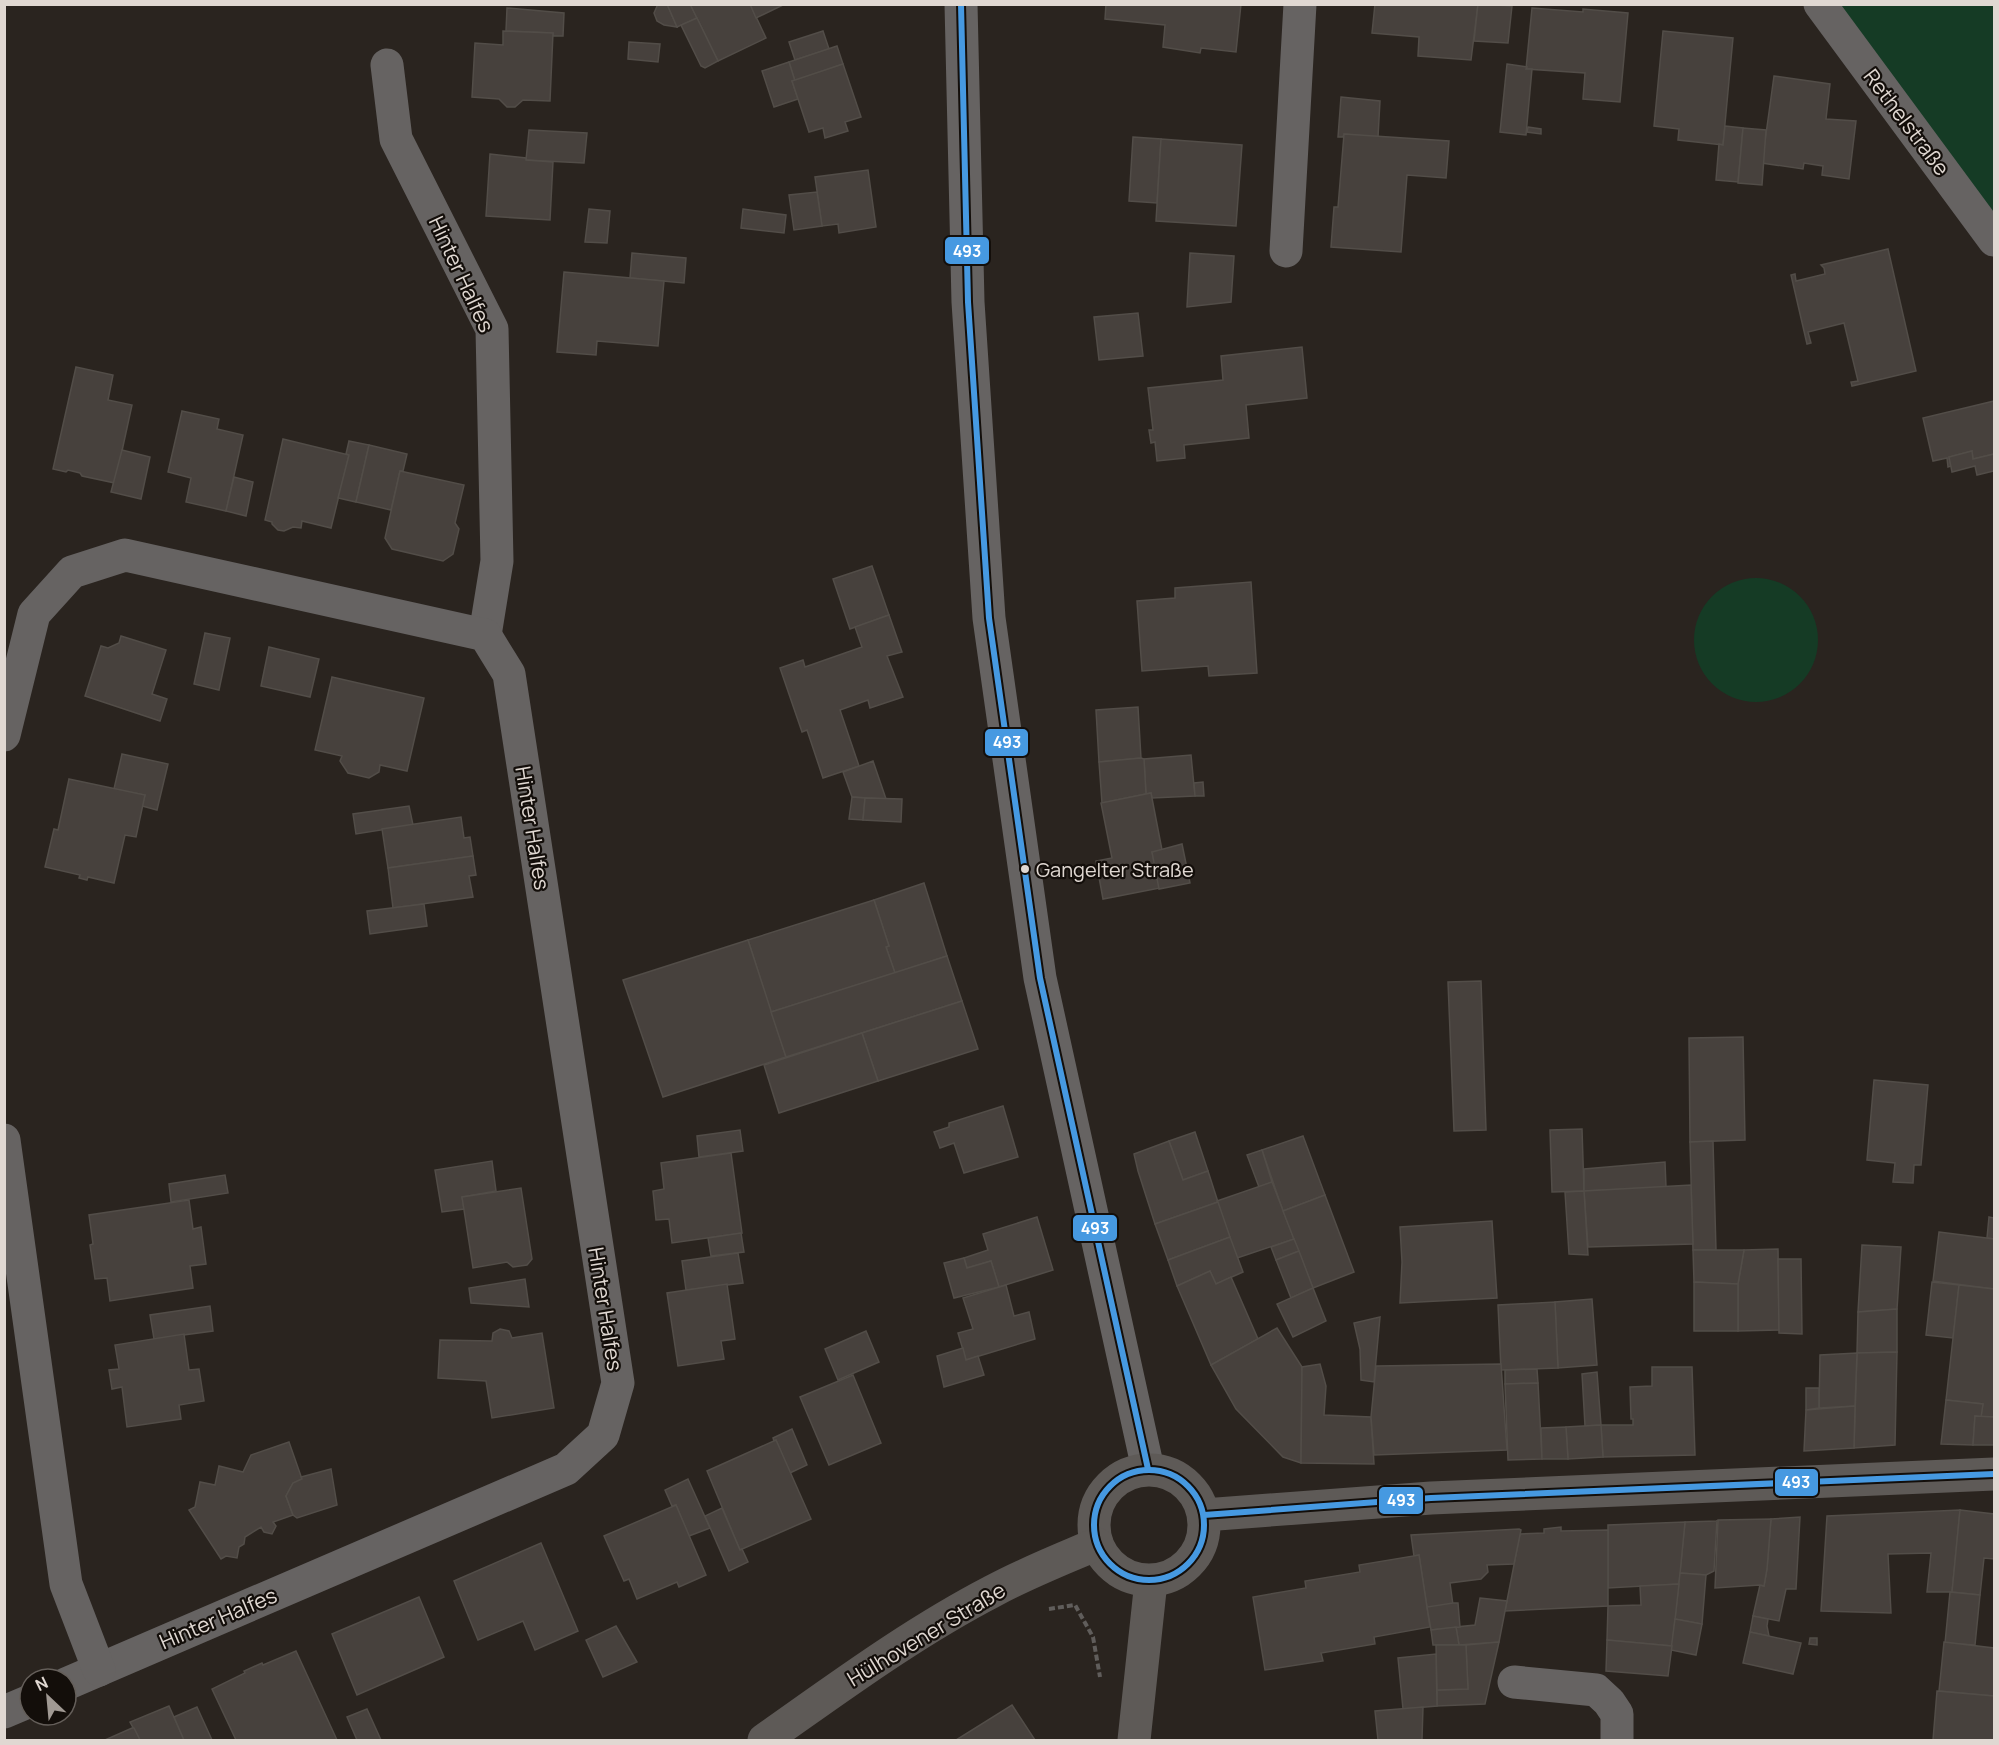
<svg xmlns="http://www.w3.org/2000/svg" width="1999" height="1745" font-family="Manrope,sans-serif">
<rect width="100%" height="100%" fill="#2a241f"/>
<!-- green -->
<g fill="#153b25">
<polygon points="1835,5 1994,5 1994,223"/>
<circle cx="1756" cy="640" r="62"/>
</g>
<!-- building -->
<g fill="#47413d" stroke="#524d48" stroke-width="1.5">
<polygon points="658,4 667,4 677,27 664,25 657,21 654,13"/>
<polygon points="667,4 690,4 697,18 677,27"/>
<polygon points="690,4 750,4 766,38 718,61"/>
<polygon points="750,4 785,4 756,18"/>
<polygon points="1106,4 1241,4 1236,52 1201,48 1200,53 1163,47 1165,25 1105,19"/>
<polygon points="1375,4 1478,4 1471,60 1418,56 1419,37 1372,33"/>
<polygon points="1478,4 1512,6 1508,43 1474,41"/>
<polygon points="507,8 564,13 563,36 553,36 553,33 506,31"/>
<polygon points="1532,8 1583,12 1583,9 1628,13 1620,102 1583,99 1585,73 1526,69"/>
<polygon points="697,18 718,61 705,68 701,66 681,25"/>
<polygon points="503,31 553,33 550,101 523,100 515,107 507,107 499,99 472,97 475,43 503,45"/>
<polygon points="823,31 829,49 795,60 789,42"/>
<polygon points="1663,31 1733,38 1723,145 1678,140 1679,129 1654,126"/>
<polygon points="629,42 660,44 658,62 628,59"/>
<polygon points="837,46 843,64 795,81 789,62"/>
<polygon points="789,62 795,81 792,81 798,99 774,107 762,71"/>
<polygon points="843,64 861,117 845,122 848,131 825,138 823,128 809,132 792,81"/>
<polygon points="1507,64 1527,67 1526,69 1532,69 1526,135 1500,132"/>
<polygon points="1774,76 1830,84 1826,119 1856,121 1849,179 1822,175 1823,166 1804,163 1803,169 1762,163"/>
<polygon points="1341,97 1380,101 1378,137 1344,134 1343,137 1338,137"/>
<polygon points="1725,126 1743,128 1738,182 1716,180 1719,144 1723,145"/>
<polygon points="1528,127 1541,129 1541,134 1527,132"/>
<polygon points="1743,128 1766,130 1762,185 1738,183"/>
<polygon points="529,130 587,133 584,163 526,160"/>
<polygon points="1344,134 1449,141 1446,178 1407,175 1401,252 1331,247 1334,207 1338,207"/>
<polygon points="1133,137 1161,139 1157,203 1129,201"/>
<polygon points="1161,139 1242,145 1236,226 1156,221"/>
<polygon points="490,154 526,158 526,160 553,162 550,220 486,216"/>
<polygon points="868,170 876,227 839,233 838,224 822,226 815,177"/>
<polygon points="817,192 822,226 794,230 789,195"/>
<polygon points="589,209 610,211 607,243 585,242"/>
<polygon points="743,209 786,215 784,233 741,228"/>
<polygon points="1888,249 1916,371 1852,386 1851,382 1858,381 1844,323 1808,332 1811,343 1807,344 1791,275 1795,274 1796,281 1825,274 1824,268 1821,265"/>
<polygon points="632,253 686,258 684,283 630,278"/>
<polygon points="1190,253 1234,256 1231,302 1187,307"/>
<polygon points="564,272 664,281 658,346 597,341 596,355 557,352"/>
<polygon points="1138,313 1143,356 1099,360 1094,317"/>
<polygon points="1302,347 1307,398 1246,405 1249,438 1184,445 1185,458 1157,461 1155,442 1151,443 1149,430 1153,430 1148,388 1223,380 1221,356"/>
<polygon points="76,367 113,375 108,400 132,405 115,483 82,476 80,473 68,470 66,472 53,469"/>
<polygon points="1994,401 1994,454 1973,459 1972,451 1949,457 1951,466 1948,467 1947,458 1933,461 1923,418"/>
<polygon points="182,411 219,419 217,429 243,435 226,511 186,502 191,478 168,472"/>
<polygon points="283,439 349,455 331,528 302,521 301,528 293,527 284,531 278,530 272,524 272,522 265,520"/>
<polygon points="349,441 369,445 356,502 338,498 349,455 346,454"/>
<polygon points="369,445 407,454 403,471 400,471 391,510 356,502"/>
<polygon points="122,450 150,457 141,499 111,492"/>
<polygon points="1972,451 1973,459 1994,454 1994,471 1977,475 1975,466 1952,472 1949,457"/>
<polygon points="400,471 464,485 455,523 459,529 453,554 443,561 392,549 385,538"/>
<polygon points="234,477 253,482 246,516 226,511"/>
<polygon points="872,566 889,615 850,629 833,579"/>
<polygon points="1251,582 1257,673 1209,676 1208,666 1142,671 1137,601 1175,598 1175,588"/>
<polygon points="889,615 902,652 887,656 903,697 870,708 868,700 840,710 859,766 823,778 807,730 802,732 780,668 803,660 805,667 862,647 855,627"/>
<polygon points="205,633 230,638 219,690 194,684"/>
<polygon points="121,636 166,650 152,694 167,699 160,721 85,696 101,646 108,648 119,643"/>
<polygon points="269,647 319,659 310,697 261,686"/>
<polygon points="332,677 424,698 407,771 380,765 379,772 369,778 348,773 340,761 342,756 315,750"/>
<polygon points="1138,707 1141,758 1099,762 1096,710"/>
<polygon points="122,754 168,764 157,810 142,806 145,795 114,789"/>
<polygon points="1191,755 1195,796 1152,798 1151,793 1146,794 1144,759"/>
<polygon points="1141,758 1144,759 1146,794 1102,803 1099,762"/>
<polygon points="873,761 886,799 852,797 843,772"/>
<polygon points="69,779 145,795 136,837 125,835 114,883 88,877 87,880 79,878 80,875 45,867 54,829 58,830"/>
<polygon points="1203,782 1204,796 1195,796 1194,783"/>
<polygon points="1151,793 1162,850 1152,852 1160,888 1103,899 1096,861 1112,858 1101,803"/>
<polygon points="852,797 865,798 863,820 849,819"/>
<polygon points="865,798 902,799 901,822 863,820"/>
<polygon points="409,806 413,825 356,834 353,814"/>
<polygon points="461,817 464,838 470,837 473,856 388,868 382,829"/>
<polygon points="1182,844 1190,883 1159,889 1152,852"/>
<polygon points="473,856 476,875 469,876 473,897 393,908 388,868"/>
<polygon points="924,883 947,956 895,973 886,947 889,946 874,900"/>
<polygon points="874,900 889,946 886,947 895,973 771,1012 748,940"/>
<polygon points="424,904 427,926 370,934 367,911"/>
<polygon points="748,940 786,1057 663,1097 623,980"/>
<polygon points="947,956 962,1001 786,1057 771,1012"/>
<polygon points="1481,981 1486,1130 1454,1131 1448,982"/>
<polygon points="962,1001 978,1049 878,1081 862,1033"/>
<polygon points="862,1033 878,1081 779,1113 764,1065"/>
<polygon points="1743,1037 1745,1140 1690,1142 1689,1038"/>
<polygon points="1874,1080 1928,1085 1921,1165 1914,1165 1913,1183 1893,1182 1895,1163 1867,1160"/>
<polygon points="1003,1106 1018,1157 964,1173 954,1143 940,1148 934,1132 949,1127 949,1123"/>
<polygon points="1582,1129 1584,1191 1552,1192 1550,1130"/>
<polygon points="740,1130 743,1151 699,1157 697,1136"/>
<polygon points="1195,1132 1208,1171 1183,1180 1169,1141"/>
<polygon points="1303,1136 1325,1195 1283,1211 1262,1150"/>
<polygon points="1169,1141 1183,1180 1208,1171 1218,1202 1155,1224 1138,1171 1134,1154"/>
<polygon points="1713,1141 1716,1250 1693,1250 1690,1142"/>
<polygon points="1262,1150 1272,1182 1259,1187 1247,1155"/>
<polygon points="731,1153 742,1233 672,1243 669,1219 656,1220 653,1191 664,1189 661,1163"/>
<polygon points="492,1161 496,1191 462,1197 464,1209 442,1212 435,1170"/>
<polygon points="1665,1162 1666,1187 1584,1191 1584,1169"/>
<polygon points="225,1175 228,1193 171,1202 169,1184"/>
<polygon points="1272,1182 1294,1239 1237,1258 1217,1201"/>
<polygon points="1691,1185 1693,1244 1588,1247 1584,1191"/>
<polygon points="521,1188 532,1259 527,1265 513,1267 507,1262 473,1268 462,1197"/>
<polygon points="1584,1191 1588,1255 1569,1254 1565,1192"/>
<polygon points="1325,1195 1354,1272 1313,1288 1283,1211"/>
<polygon points="189,1200 193,1229 201,1227 206,1264 190,1266 193,1288 110,1301 107,1278 95,1279 90,1245 93,1244 89,1215"/>
<polygon points="1218,1202 1230,1237 1168,1260 1155,1224"/>
<polygon points="1037,1217 1053,1270 999,1287 991,1261 967,1268 964,1258 988,1250 983,1234"/>
<polygon points="1989,1217 1994,1218 1994,1239 1987,1238"/>
<polygon points="1492,1221 1497,1298 1400,1303 1402,1262 1400,1227"/>
<polygon points="1939,1232 1994,1239 1994,1289 1933,1281"/>
<polygon points="741,1233 744,1252 711,1256 708,1238"/>
<polygon points="1230,1237 1243,1272 1216,1284 1210,1271 1177,1286 1168,1260"/>
<polygon points="1294,1239 1299,1251 1276,1260 1271,1247"/>
<polygon points="1862,1245 1901,1247 1897,1309 1858,1312"/>
<polygon points="1778,1249 1779,1330 1738,1331 1738,1284 1744,1250"/>
<polygon points="1693,1250 1744,1250 1738,1284 1694,1282"/>
<polygon points="1299,1251 1313,1288 1291,1298 1276,1260"/>
<polygon points="738,1253 743,1283 686,1290 682,1261"/>
<polygon points="964,1258 967,1268 991,1261 999,1287 954,1298 944,1263"/>
<polygon points="1778,1259 1801,1259 1802,1334 1779,1333"/>
<polygon points="1210,1271 1216,1284 1231,1277 1258,1339 1211,1365 1177,1286"/>
<polygon points="525,1279 529,1307 471,1303 469,1288"/>
<polygon points="1694,1282 1738,1284 1738,1331 1694,1331"/>
<polygon points="1932,1282 1959,1285 1953,1338 1926,1335"/>
<polygon points="727,1284 735,1339 721,1341 724,1359 678,1366 667,1293"/>
<polygon points="1006,1285 1014,1316 1029,1312 1035,1339 966,1360 958,1333 973,1329 963,1298"/>
<polygon points="1959,1285 1994,1289 1994,1417 1981,1417 1983,1404 1946,1400"/>
<polygon points="1313,1288 1326,1321 1293,1337 1277,1304"/>
<polygon points="1592,1299 1597,1365 1558,1368 1555,1302"/>
<polygon points="1555,1302 1558,1368 1501,1370 1498,1305"/>
<polygon points="210,1306 213,1331 154,1339 150,1315"/>
<polygon points="1897,1309 1897,1352 1857,1353 1858,1312"/>
<polygon points="1380,1317 1374,1382 1361,1380 1360,1349 1354,1323"/>
<polygon points="1277,1328 1302,1367 1301,1463 1283,1457 1236,1409 1211,1365"/>
<polygon points="500,1329 509,1331 512,1338 542,1333 554,1408 492,1418 486,1381 438,1378 440,1340 492,1341 493,1333"/>
<polygon points="866,1331 879,1362 838,1380 825,1349"/>
<polygon points="184,1334 189,1370 199,1369 204,1401 179,1405 181,1419 127,1427 122,1387 112,1389 109,1370 119,1369 115,1345"/>
<polygon points="963,1348 966,1360 978,1356 984,1375 944,1387 937,1356"/>
<polygon points="1897,1352 1895,1445 1854,1448 1857,1353"/>
<polygon points="1857,1353 1855,1406 1819,1408 1820,1355"/>
<polygon points="1320,1364 1326,1386 1324,1415 1371,1417 1374,1464 1301,1463 1302,1367"/>
<polygon points="1501,1364 1507,1450 1374,1455 1371,1417 1376,1366"/>
<polygon points="1652,1367 1692,1367 1695,1455 1603,1457 1601,1425 1633,1425 1633,1419 1631,1419 1630,1387 1652,1386"/>
<polygon points="1537,1369 1538,1383 1505,1384 1505,1370"/>
<polygon points="1597,1372 1601,1425 1585,1426 1582,1374"/>
<polygon points="853,1375 881,1443 829,1465 800,1397"/>
<polygon points="1538,1383 1542,1459 1508,1460 1505,1384"/>
<polygon points="1806,1388 1819,1388 1819,1408 1806,1410"/>
<polygon points="1946,1400 1983,1404 1981,1417 1975,1416 1973,1445 1941,1444"/>
<polygon points="1855,1406 1854,1448 1804,1451 1806,1410"/>
<polygon points="1975,1416 1994,1417 1994,1445 1973,1445"/>
<polygon points="1601,1425 1603,1457 1568,1459 1566,1427"/>
<polygon points="1566,1427 1568,1459 1542,1459 1541,1428"/>
<polygon points="792,1429 807,1465 790,1473 776,1440 774,1441 773,1438"/>
<polygon points="776,1440 811,1519 740,1550 707,1471"/>
<polygon points="289,1442 302,1479 293,1483 286,1496 293,1515 273,1522 276,1526 272,1534 264,1532 261,1527 245,1537 244,1544 239,1547 237,1558 226,1556 221,1559 189,1510 195,1507 200,1482 215,1485 219,1466 243,1472 251,1455"/>
<polygon points="331,1469 337,1505 297,1518 293,1515 286,1496 293,1483 302,1479 301,1477"/>
<polygon points="688,1479 710,1528 689,1536 676,1505 672,1506 665,1490"/>
<polygon points="676,1505 706,1575 679,1587 677,1582 637,1599 629,1579 624,1581 604,1536"/>
<polygon points="722,1508 740,1550 742,1549 748,1562 729,1571 705,1516"/>
<polygon points="1960,1510 1952,1592 1927,1592 1931,1553 1888,1554 1891,1613 1821,1611 1827,1516"/>
<polygon points="1960,1510 1994,1514 1994,1559 1984,1558 1980,1595 1952,1592"/>
<polygon points="1800,1517 1796,1589 1786,1589 1779,1621 1753,1616 1760,1585 1764,1586 1767,1569 1771,1519"/>
<polygon points="1771,1519 1767,1569 1764,1586 1760,1585 1715,1588 1718,1520"/>
<polygon points="1717,1520 1714,1571 1706,1575 1680,1573 1685,1522 1717,1521"/>
<polygon points="1685,1522 1679,1584 1608,1588 1608,1525"/>
<polygon points="1561,1527 1561,1531 1608,1530 1608,1606 1505,1611 1520,1534 1544,1533 1544,1529"/>
<polygon points="1519,1529 1521,1530 1514,1564 1487,1565 1488,1572 1481,1579 1450,1583 1453,1605 1427,1607 1419,1555 1414,1556 1411,1535"/>
<polygon points="541,1543 578,1631 535,1650 523,1621 478,1640 454,1581"/>
<polygon points="1419,1555 1430,1627 1374,1637 1375,1644 1321,1653 1323,1661 1265,1670 1253,1597 1306,1588 1305,1581 1360,1572 1359,1565"/>
<polygon points="1680,1573 1706,1575 1702,1624 1675,1619"/>
<polygon points="1679,1584 1672,1646 1607,1640 1608,1606 1641,1605 1640,1586"/>
<polygon points="1950,1592 1980,1595 1975,1645 1945,1643"/>
<polygon points="419,1597 444,1657 357,1695 332,1634"/>
<polygon points="1480,1598 1507,1601 1499,1642 1459,1645 1456,1627 1475,1625"/>
<polygon points="1453,1603 1458,1603 1460,1627 1431,1630 1427,1607"/>
<polygon points="1753,1616 1768,1619 1767,1626 1769,1636 1750,1632"/>
<polygon points="1675,1619 1702,1624 1696,1655 1671,1650"/>
<polygon points="616,1626 637,1662 603,1677 586,1640"/>
<polygon points="1456,1627 1459,1645 1433,1645 1431,1630"/>
<polygon points="1750,1632 1801,1643 1793,1674 1743,1663"/>
<polygon points="1810,1638 1817,1638 1817,1645 1809,1644"/>
<polygon points="1607,1640 1672,1646 1668,1676 1606,1671"/>
<polygon points="1499,1642 1485,1704 1437,1706 1437,1690 1468,1689 1466,1645"/>
<polygon points="1944,1642 1994,1648 1994,1696 1939,1691"/>
<polygon points="1436,1645 1466,1645 1468,1689 1437,1690"/>
<polygon points="296,1651 337,1740 236,1740 212,1689 245,1673 244,1671 262,1663 263,1665"/>
<polygon points="1436,1654 1437,1706 1403,1709 1398,1658"/>
<polygon points="1937,1691 1994,1696 1994,1740 1933,1740"/>
<polygon points="1012,1705 1035,1740 956,1740"/>
<polygon points="169,1706 184,1740 140,1740 130,1722"/>
<polygon points="197,1707 212,1740 184,1740 174,1717"/>
<polygon points="1423,1707 1422,1740 1378,1740 1375,1711"/>
<polygon points="367,1709 381,1740 357,1740 347,1717"/>
<polygon points="132,1728 134,1728 140,1740 105,1740"/>
</g>
<g fill="none" stroke-linecap="round" stroke-linejoin="round">
<!-- path -->
<polyline stroke="#605d5b" stroke-width="4" stroke-dasharray="6 3" stroke-linecap="butt" points="1049,1609 1075,1605 1093,1637 1100,1677"/>
<!-- minor -->
<g stroke="#666362" stroke-width="33">
<polyline points="961,4 968,302 989,618 1040,978 1148,1469"/>
<polyline points="1820,4 1994,240"/>
<polyline points="387,65 396,139 492,329 497,561 485,635"/>
<polyline points="1286,251 1300,4"/>
<polyline points="4,735 34,614 72,572 125,555 485,635 509,674 618,1383 603,1435 566,1469 66,1684"/>
<polyline points="4,1140 66,1584 99,1670"/>
<polyline points="1514,1682 1596,1690 1609,1702 1617,1714 1617,1740"/>
<polyline points="4,1712 30,1701"/>
</g>
<!-- major -->
<g stroke="#5e5a57" stroke-width="33">
<circle cx="1149" cy="1525" r="55"/>
<polyline points="1204,1515 1431,1498 1994,1474"/>
<path d="M764 1740C838 1688 912 1633 993 1591 1026 1573 1062 1559 1097 1544"/>
<polyline points="1134,1740 1151,1581"/>
</g>
<!-- bus-1 casing -->
<g stroke="#130e0a" stroke-width="10">
<g id="bus-1">
<polyline points="961,4 968,302 989,618 1040,978 1148,1469"/>
<circle cx="1149" cy="1525" r="55"/>
<polyline points="1204,1515 1431,1498 1994,1474"/>
</g>
</g>
<!-- bus-1 -->
<use href="#bus-1" stroke="#4699e1" stroke-width="6"/>
</g>
<!-- markers -->
<circle fill="#e0d8d2" stroke="#130e0a" stroke-width="2" cx="1025" cy="869" r="5"/>
<g text-anchor="middle" dominant-baseline="central" stroke-width="4.5" stroke-linejoin="round" paint-order="stroke">
<!-- bus labels -->
<g font-size="20" fill="#e0d8d2" stroke="#130e0a" text-anchor="start">
<text x="1036" y="869">Gangelter Straße</text>
</g>
<!-- street labels -->
<g font-size="21" fill="#e0d8d2" stroke="#130e0a">
<text transform="translate(1907 122) rotate(53)">Rethelstraße</text>
<text transform="translate(462 274) rotate(65)">Hinter Halfes</text>
<text transform="translate(533 828) rotate(81)">Hinter Halfes</text>
<text transform="translate(606 1309) rotate(81)">Hinter Halfes</text>
<text transform="translate(218 1618) rotate(-23)">Hinter Halfes</text>
<text transform="translate(926 1634) rotate(-31)">Hülhovener Straße</text>
</g>
</g>
<g stroke="#130e0a" stroke-width="2">
<rect x="944" y="236" width="46" height="29" rx="6" fill="#4699e1"/>
<rect x="984" y="728" width="45" height="29" rx="6" fill="#4699e1"/>
<rect x="1072" y="1214" width="46" height="28" rx="6" fill="#4699e1"/>
<rect x="1774" y="1468" width="45" height="29" rx="6" fill="#4699e1"/>
<rect x="1378" y="1486" width="46" height="29" rx="6" fill="#4699e1"/>
</g>
<g font-size="16" text-anchor="middle" font-weight="bold" fill="#fff">
<text x="967" y="257">493</text>
<text x="1007" y="748">493</text>
<text x="1095" y="1234">493</text>
<text x="1796" y="1488">493</text>
<text x="1401" y="1506">493</text>
</g>
<!-- border -->
<rect width="1999" height="1745" fill="none" stroke="#e0d8d2" stroke-width="12"/>
<!-- north arrow -->
<g transform="translate(48 1697) rotate(334)"><circle r="28" fill="#130e0a" stroke="#655f5a" stroke-width="1.5"/>
<path d="M0-4.5L10 22L0 15L-10 22Z" fill="#a09993"/>
<text y="-9" font-size="16" font-weight="bold" text-anchor="middle" fill="#e0d8d2">N</text>
</g>
</svg>
